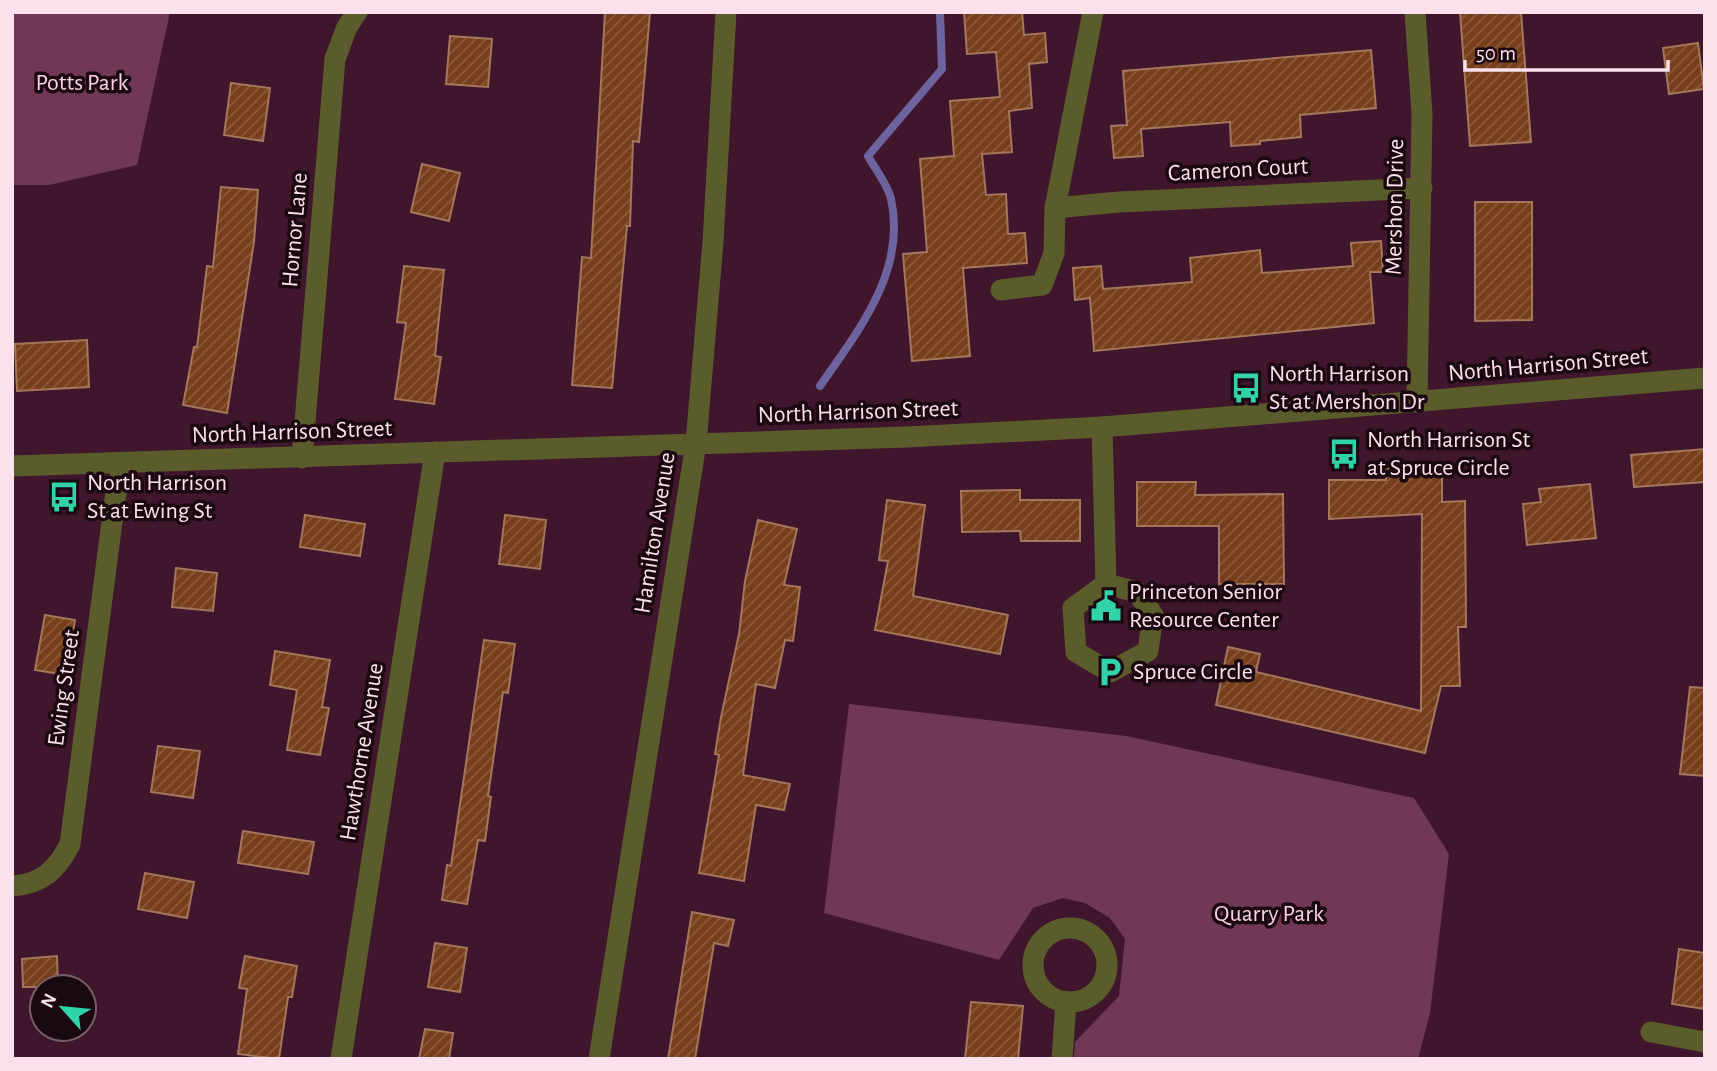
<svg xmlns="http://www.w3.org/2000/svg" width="1717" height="1071" font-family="'Alegreya Sans',sans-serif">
<defs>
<pattern id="building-hatch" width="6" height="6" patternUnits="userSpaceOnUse" patternTransform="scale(1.75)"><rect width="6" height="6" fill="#773e1b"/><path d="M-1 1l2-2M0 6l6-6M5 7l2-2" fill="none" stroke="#8b5a3c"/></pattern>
</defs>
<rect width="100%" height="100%" fill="#3f162c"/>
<!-- park -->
<g fill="#713855">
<polygon points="12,12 170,12 137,165 49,185 12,185"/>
<polygon points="849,704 1126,736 1414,798 1449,854 1430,1013 1418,1059 1074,1059 1075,1042 1119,996 1125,939 1110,918 1085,903 1063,898 1033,908 999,960 824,913"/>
</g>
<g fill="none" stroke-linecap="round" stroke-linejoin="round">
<!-- stream -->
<path stroke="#6d649f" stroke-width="8" d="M820 386C858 331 907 271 891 199 888 185 875 169 868 156L942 69 940 12"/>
</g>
<!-- building -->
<g fill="url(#building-hatch)" stroke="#a4765c" stroke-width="2">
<polygon points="605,12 650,12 639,142 633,141 630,226 627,226 612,388 572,385 582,257 591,258"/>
<polygon points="964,12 1022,12 1024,35 1045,33 1047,62 1029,64 1032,108 1009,111 1012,152 982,154 986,195 1006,194 1008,234 1025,233 1027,263 963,268 970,356 912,361 903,254 927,252 920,159 954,156 950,101 1000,97 996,52 967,54"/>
<polygon points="1460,12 1521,12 1531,142 1470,146"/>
<polygon points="450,36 492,39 488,87 446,84"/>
<polygon points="1698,43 1704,89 1669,94 1663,48"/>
<polygon points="1371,50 1376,108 1300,115 1301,137 1260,141 1260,144 1231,146 1230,122 1141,129 1143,156 1114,158 1111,126 1127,125 1123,71"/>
<polygon points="231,83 270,88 263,141 224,135"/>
<polygon points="422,164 460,173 449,221 411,212"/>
<polygon points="221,187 258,190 254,242 227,413 183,405 194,347 197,347 207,266 213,267"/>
<polygon points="1475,202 1532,202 1532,320 1475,321"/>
<polygon points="1381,241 1383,272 1370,272 1374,323 1094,351 1090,298 1075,300 1073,268 1101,266 1103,289 1192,282 1190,258 1260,250 1262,273 1353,266 1351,243"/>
<polygon points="404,266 444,270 435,356 441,357 434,404 395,399 406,323 397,322"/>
<polygon points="87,340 89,387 17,391 15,344"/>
<polygon points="1705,449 1705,482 1634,487 1631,455"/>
<polygon points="1386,468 1442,468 1442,502 1465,501 1466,627 1458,627 1460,686 1441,686 1425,753 1216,705 1228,647 1260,654 1256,672 1421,711 1422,514 1329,519 1329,480 1386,480"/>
<polygon points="1137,482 1196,482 1195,495 1283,494 1284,584 1219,584 1219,526 1137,526"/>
<polygon points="1590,484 1596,538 1527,545 1523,504 1541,502 1539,489"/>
<polygon points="1020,490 1020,500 1080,500 1080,541 1021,541 1020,531 962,532 961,491"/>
<polygon points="887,500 925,505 913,596 1008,615 1000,654 875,630 888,561 879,560"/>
<polygon points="305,515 365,524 360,556 300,547"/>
<polygon points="505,515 546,520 540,569 499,564"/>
<polygon points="758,520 797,529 784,585 800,587 793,641 785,640 775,688 756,684 743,775 790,784 784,810 756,805 744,881 699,873 719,755 715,754 721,717 739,634 745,581"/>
<polygon points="176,568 217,573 213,611 172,607"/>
<polygon points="45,615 75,620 66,675 35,670"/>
<polygon points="484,640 515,644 508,693 503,692 488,796 491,797 485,841 478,840 467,904 442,900 447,865 451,866"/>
<polygon points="275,651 330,660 322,707 329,708 320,755 287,750 297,690 270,685"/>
<polygon points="1690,687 1705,688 1705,776 1680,774"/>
<polygon points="158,746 200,751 193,798 151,792"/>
<polygon points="243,831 314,842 308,874 238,863"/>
<polygon points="145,873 194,882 187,918 138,909"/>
<polygon points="692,912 734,920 728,946 714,943 695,1059 668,1059"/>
<polygon points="435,943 467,948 460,992 428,987"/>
<polygon points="1679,949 1705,953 1705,1009 1672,1004"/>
<polygon points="57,956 58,987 23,987 22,959"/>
<polygon points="245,956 297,966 292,997 288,997 279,1059 238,1054 247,989 239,988"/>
<polygon points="971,1002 1023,1006 1018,1059 965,1059"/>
<polygon points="425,1029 453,1033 449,1059 419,1059"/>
</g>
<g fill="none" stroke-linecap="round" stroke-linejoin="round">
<!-- minor -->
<g stroke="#5b5c2c" stroke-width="21">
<polyline points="1415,12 1422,114 1417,402"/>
<polyline points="1055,208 1093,12"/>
<polyline points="1001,290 1042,285 1054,253 1055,208 1119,202 1422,188"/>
<polyline points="1102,427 1106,584 1073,608 1076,652 1110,672 1148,651 1153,615 1137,592 1106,584"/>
<polyline points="302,458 335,59 347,27 357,12"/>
<polyline points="12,466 907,437 1102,427 1705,378"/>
<path d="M12 886C42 884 57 870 70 844L115 499 123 464"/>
<circle cx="1070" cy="965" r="37"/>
<polyline points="1651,1032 1705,1042"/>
<polyline points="341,1059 435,452"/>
<polyline points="599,1059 696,443 713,242 726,12"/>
<polyline points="1062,1059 1066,1002"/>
</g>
</g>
<!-- icons -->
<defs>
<g id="bus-bare" transform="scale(2.415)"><path d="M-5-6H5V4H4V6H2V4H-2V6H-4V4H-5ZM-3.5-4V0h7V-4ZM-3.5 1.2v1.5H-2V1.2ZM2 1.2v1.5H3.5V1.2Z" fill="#31d4a9" stroke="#1b0912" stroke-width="2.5" paint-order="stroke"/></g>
<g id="civic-bare" transform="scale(2.415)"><path d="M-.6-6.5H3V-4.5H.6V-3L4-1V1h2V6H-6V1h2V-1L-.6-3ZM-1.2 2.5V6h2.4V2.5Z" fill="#31d4a9" stroke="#1b0912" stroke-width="2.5" paint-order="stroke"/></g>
<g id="parking-bare" transform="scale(2.415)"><path d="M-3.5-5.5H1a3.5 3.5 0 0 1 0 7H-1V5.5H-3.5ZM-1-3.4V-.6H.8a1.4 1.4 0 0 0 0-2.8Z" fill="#31d4a9" stroke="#1b0912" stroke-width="2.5" paint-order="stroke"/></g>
</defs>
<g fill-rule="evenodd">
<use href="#bus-bare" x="1246" y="388"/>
<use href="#bus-bare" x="1344" y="454"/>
<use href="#bus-bare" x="64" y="497"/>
<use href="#civic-bare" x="1106" y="606"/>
<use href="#parking-bare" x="1110" y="672"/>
</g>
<g text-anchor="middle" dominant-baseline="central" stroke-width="7" stroke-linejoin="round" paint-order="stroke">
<!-- park labels -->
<g font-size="24" fill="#f7d0e1" stroke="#1b0912">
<text x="82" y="83">Potts Park</text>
<text x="1269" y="914">Quarry Park</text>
</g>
<!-- street labels -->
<g font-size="24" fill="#fce0ec" stroke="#1b0912">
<text transform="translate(1238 170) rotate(-3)">Cameron Court</text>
<text transform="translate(1395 207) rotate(-89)">Mershon Drive</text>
<text transform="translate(295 230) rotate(-85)">Hornor Lane</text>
<text transform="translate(1548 365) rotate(-5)">North Harrison Street</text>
<text transform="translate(858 412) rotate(-2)">North Harrison Street</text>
<text transform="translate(292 432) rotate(-2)">North Harrison Street</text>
<text transform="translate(655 533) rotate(-81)">Hamilton Avenue</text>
<text transform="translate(64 688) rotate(-82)">Ewing Street</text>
<text transform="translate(362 752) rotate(-81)">Hawthorne Avenue</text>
</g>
<!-- poi labels -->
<g font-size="24" fill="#fce0ec" stroke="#1b0912" text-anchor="start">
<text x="1269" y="374">North Harrison<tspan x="1269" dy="28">St at Mershon Dr</tspan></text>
<text x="1367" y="440">North Harrison St<tspan x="1367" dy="28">at Spruce Circle</tspan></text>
<text x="87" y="483">North Harrison<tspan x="87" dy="28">St at Ewing St</tspan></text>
<text x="1129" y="592">Princeton Senior<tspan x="1129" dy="28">Resource Center</tspan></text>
<text x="1133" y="672">Spruce Circle</text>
</g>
</g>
<!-- border -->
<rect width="1717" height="1071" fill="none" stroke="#fce0ec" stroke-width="28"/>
<!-- north arrow -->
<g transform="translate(63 1008) rotate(297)"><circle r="33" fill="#1b0912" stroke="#755f69" stroke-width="2"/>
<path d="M0-5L12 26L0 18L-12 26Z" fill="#31d4a9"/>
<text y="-10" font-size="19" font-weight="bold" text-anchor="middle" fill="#fce0ec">N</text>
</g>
<!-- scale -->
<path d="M1465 60v10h203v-10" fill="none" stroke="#fce0ec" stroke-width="3.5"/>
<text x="1476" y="60" font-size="21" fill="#fce0ec" stroke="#1b0912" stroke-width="5" paint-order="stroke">50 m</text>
</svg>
